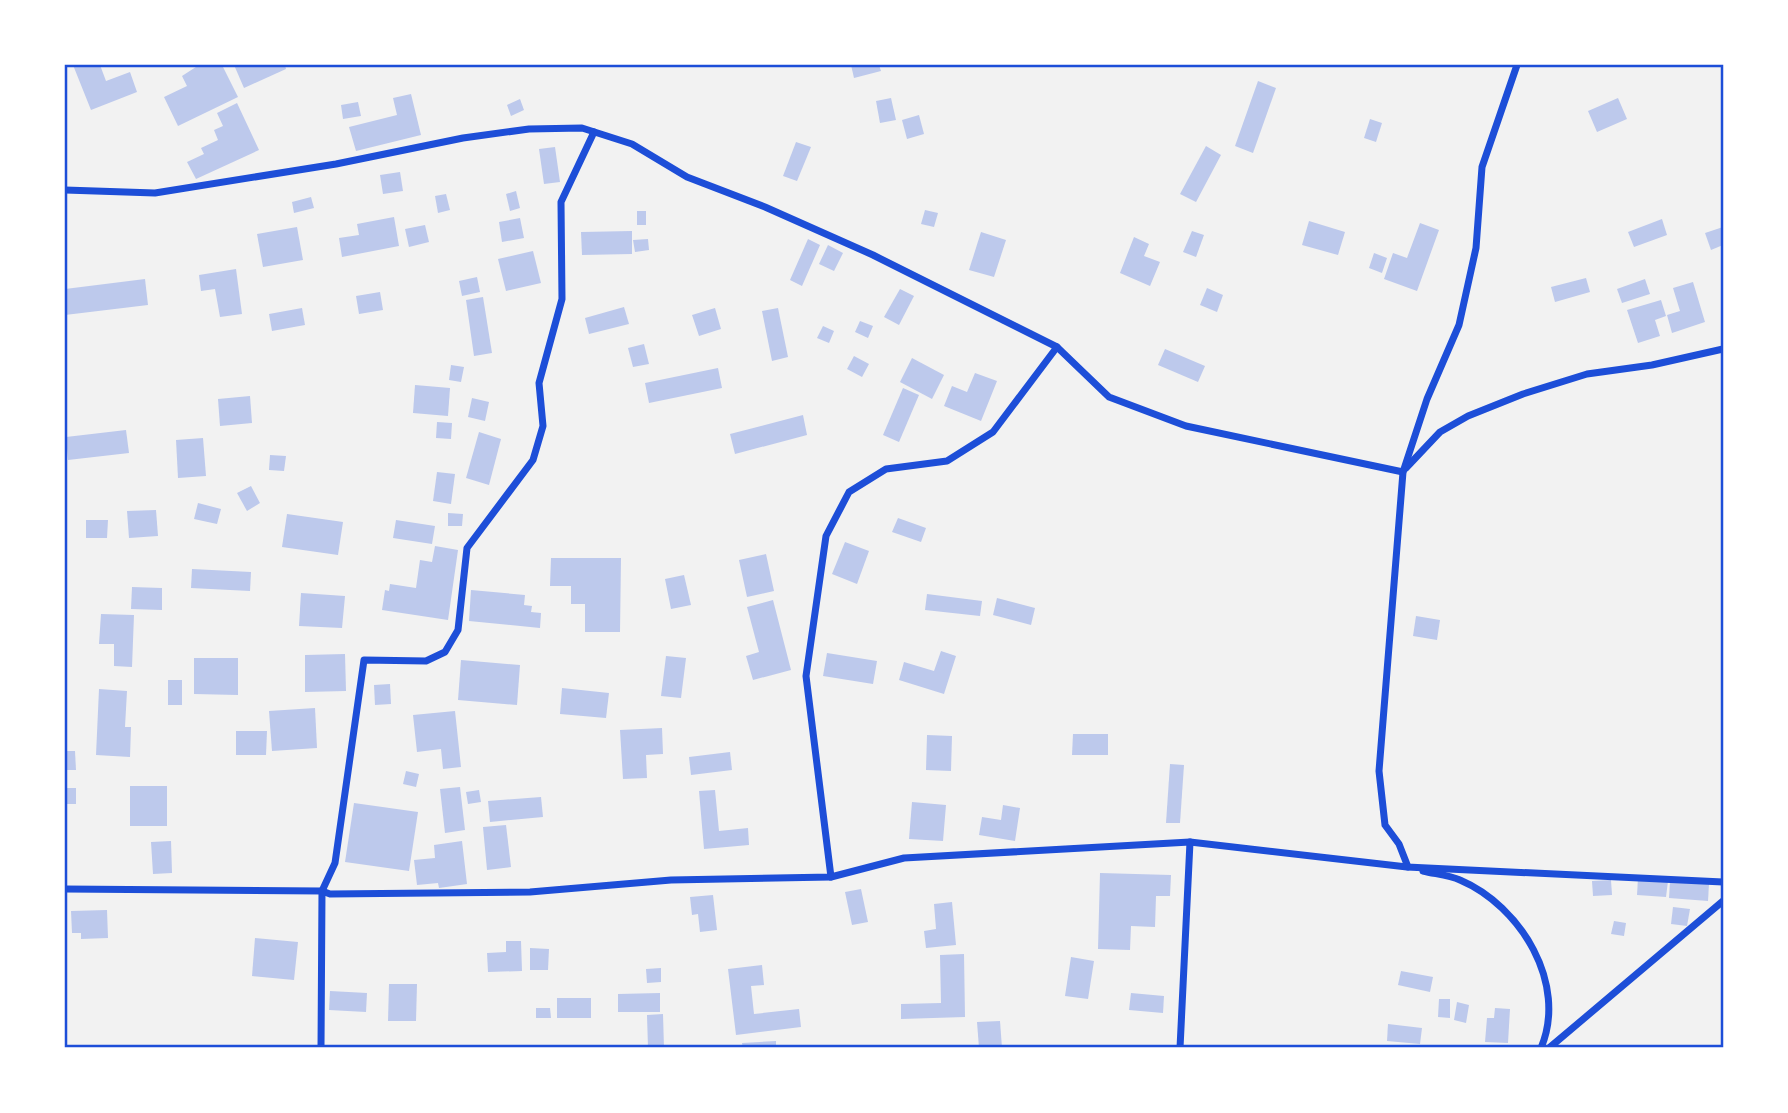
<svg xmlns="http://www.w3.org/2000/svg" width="1788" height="1113" font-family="'Sofia Sans Condensed',sans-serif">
<rect width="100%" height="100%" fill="#f2f2f2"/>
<!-- building -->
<g fill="#bdc9ec">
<polygon points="73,65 100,65 106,81 130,72 137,92 91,110"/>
<polygon points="199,65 222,65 238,97 178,126 164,97 187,86 182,76"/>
<polygon points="234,65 285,65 286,69 244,88"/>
<polygon points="851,65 879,65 881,71 854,78"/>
<polygon points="1258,81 1276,88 1253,153 1235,146"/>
<polygon points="411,94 421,135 356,151 349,127 397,115 393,98"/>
<polygon points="891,98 896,120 880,123 876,101"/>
<polygon points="1618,98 1627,119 1597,132 1588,111"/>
<polygon points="520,99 524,110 511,116 507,105"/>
<polygon points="358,102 361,116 343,119 341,105"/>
<polygon points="237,103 259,150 196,179 187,162 204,154 201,148 218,140 214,130 223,126 217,113"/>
<polygon points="919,115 924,134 907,139 902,120"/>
<polygon points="1370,119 1382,123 1376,142 1364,138"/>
<polygon points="796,142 811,147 797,181 783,176"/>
<polygon points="1206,146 1221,155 1196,202 1180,194"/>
<polygon points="555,147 560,182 544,184 539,149"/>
<polygon points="400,172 403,191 383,194 380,175"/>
<polygon points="516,191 520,208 510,211 506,194"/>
<polygon points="446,194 450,210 438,213 435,196"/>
<polygon points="311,197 314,208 294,213 292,202"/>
<polygon points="925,210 938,213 934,227 921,224"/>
<rect x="637" y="211" width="9" height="14"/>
<polygon points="394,217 399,246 342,257 339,238 359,235 357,224"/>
<polygon points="520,218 524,238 502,242 499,222"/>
<polygon points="1662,219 1667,235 1634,247 1628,232"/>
<polygon points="1309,221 1345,232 1338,255 1302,245"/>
<polygon points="1420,223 1439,230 1417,291 1384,279 1393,253 1407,258"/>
<polygon points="425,225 429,242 409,247 405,229"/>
<polygon points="297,227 303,260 263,267 257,234"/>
<polygon points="1723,227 1723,245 1711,250 1705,233"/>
<polygon points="632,231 632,254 582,255 581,232"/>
<polygon points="1192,231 1204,235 1196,257 1183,252"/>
<polygon points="981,232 1006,240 994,277 969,270"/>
<polygon points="1134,237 1149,244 1144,256 1160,262 1150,286 1120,273"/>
<polygon points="648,239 649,250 635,252 633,240"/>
<polygon points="808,239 820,245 802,286 790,280"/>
<polygon points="828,245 843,253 834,271 819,264"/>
<polygon points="533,251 541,283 506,291 498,259"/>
<polygon points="1374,253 1387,258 1382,273 1369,268"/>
<polygon points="236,269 242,314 220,317 215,289 201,291 199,275"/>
<polygon points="477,277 480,292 462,296 459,281"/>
<polygon points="1586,278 1590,292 1555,302 1551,287"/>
<polygon points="145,279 148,305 65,315 65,289"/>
<polygon points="1645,279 1650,294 1622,303 1617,289"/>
<polygon points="1693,282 1705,322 1672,333 1667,315 1680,311 1673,288"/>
<polygon points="1207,288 1223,295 1217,312 1200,305"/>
<polygon points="900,289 914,296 899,325 884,317"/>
<polygon points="380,292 383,310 359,314 356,296"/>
<polygon points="483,297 492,353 474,356 466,300"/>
<polygon points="1661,300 1666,316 1655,320 1660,336 1638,343 1627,310"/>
<polygon points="624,307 629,324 589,334 585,318"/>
<polygon points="302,308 305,325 272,331 269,314"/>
<polygon points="715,308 721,329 699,336 692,315"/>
<polygon points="778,308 788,357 772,361 762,311"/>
<polygon points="860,321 873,326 868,338 855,332"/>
<polygon points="823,326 834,331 829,343 817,338"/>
<polygon points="644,344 649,364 633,367 628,348"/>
<polygon points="1165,349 1205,366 1198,382 1158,365"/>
<polygon points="854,356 869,364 862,377 847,369"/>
<polygon points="912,358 944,375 932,399 900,382"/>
<polygon points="451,365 464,367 461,382 449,380"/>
<polygon points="718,368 722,388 649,403 645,383"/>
<polygon points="975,373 997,381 981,421 944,406 952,386 967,392"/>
<polygon points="415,385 450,388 448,416 413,413"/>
<polygon points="903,388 919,395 899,442 883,435"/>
<polygon points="250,396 252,423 220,426 218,399"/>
<polygon points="472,398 489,402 485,421 468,417"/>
<polygon points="803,415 807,435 735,454 730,434"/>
<polygon points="437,422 452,423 451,439 436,438"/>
<polygon points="126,430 129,453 68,460 66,437"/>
<polygon points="479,432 501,439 489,485 466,478"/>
<polygon points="203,438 206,476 178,478 176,440"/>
<polygon points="270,455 286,456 284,471 269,470"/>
<polygon points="437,472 455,474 451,504 433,501"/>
<polygon points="251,486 260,503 247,511 237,493"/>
<polygon points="198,503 221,509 217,524 194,519"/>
<polygon points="156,510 158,536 129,538 127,511"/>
<polygon points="448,513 463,514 462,526 448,526"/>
<polygon points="287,514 343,522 338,555 282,547"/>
<polygon points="898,518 926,528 921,542 892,532"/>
<polygon points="86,520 108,520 107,538 86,538"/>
<polygon points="396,520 435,526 432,544 393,538"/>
<polygon points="845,542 869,551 857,584 832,574"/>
<polygon points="435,546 458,550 448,620 382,610 385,590 389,591 390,584 416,588 420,560 432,562"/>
<polygon points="766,554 774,591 747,597 739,560"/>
<polygon points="551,558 621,558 620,632 585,632 585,604 571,604 571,586 550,586"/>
<polygon points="192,569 251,572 250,591 191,588"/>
<polygon points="684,575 691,605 671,609 665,579"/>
<polygon points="132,587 162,588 162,610 131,609"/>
<polygon points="471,590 525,595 524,605 532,606 531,612 541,613 540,628 469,621"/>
<polygon points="301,593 345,596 342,628 299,626"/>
<polygon points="927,594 982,601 980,616 925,610"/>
<polygon points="997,598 1035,608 1031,625 993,615"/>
<polygon points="773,600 791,670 753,680 746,656 759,652 747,607"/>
<polygon points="101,614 134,615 132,667 114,666 114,644 99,644"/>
<polygon points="1416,616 1440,620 1437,640 1413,636"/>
<polygon points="941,651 956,656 944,694 899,680 904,662 934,671"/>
<polygon points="827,653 877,661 873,684 823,676"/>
<polygon points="345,654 346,691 305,692 305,655"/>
<polygon points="666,656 686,658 681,698 661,696"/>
<polygon points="194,658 238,658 238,695 194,694"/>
<polygon points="461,660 520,665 517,705 458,700"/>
<rect x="168" y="680" width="14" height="25"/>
<polygon points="390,684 391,704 375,705 374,685"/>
<polygon points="562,688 609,693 606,718 560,714"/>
<polygon points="99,689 127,691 125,727 131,727 130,757 96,755"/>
<polygon points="315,708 317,748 272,751 269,711"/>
<polygon points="455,711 461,767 443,769 441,749 417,752 413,715"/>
<polygon points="662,728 663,754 646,755 647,778 623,779 620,730"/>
<polygon points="236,731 267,731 266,755 236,755"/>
<polygon points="1073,734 1108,734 1108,755 1072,755"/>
<polygon points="927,735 952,736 951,771 926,770"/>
<polygon points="65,751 75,751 76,770 65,770"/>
<polygon points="730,752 732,770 691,775 689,757"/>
<polygon points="1170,764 1184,765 1180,823 1166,823"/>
<polygon points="406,771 419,774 416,787 403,784"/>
<rect x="130" y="786" width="37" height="40"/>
<polygon points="460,787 465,830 445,833 440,789"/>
<rect x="65" y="788" width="11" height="16"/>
<polygon points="479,790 481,802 468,804 466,792"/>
<polygon points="715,790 719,831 748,828 749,845 704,849 699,791"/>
<polygon points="541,797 543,817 490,822 488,801"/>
<polygon points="912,802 946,805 943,841 909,839"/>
<polygon points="354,803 418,812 409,871 345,862"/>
<polygon points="1003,805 1020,808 1015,841 979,835 982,817 1001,820"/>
<polygon points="506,825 511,867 487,870 483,827"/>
<polygon points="171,841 172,873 153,874 151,842"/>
<polygon points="462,841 467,884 439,888 438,883 417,885 414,860 435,858 434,845"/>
<polygon points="1100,873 1171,875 1170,896 1156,896 1155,927 1131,926 1130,950 1098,949"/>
<polygon points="1638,878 1668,881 1666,897 1637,895"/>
<polygon points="1611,880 1612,895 1593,896 1592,881"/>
<polygon points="1670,881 1709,884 1708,901 1669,898"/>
<polygon points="861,889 868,922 852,925 845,892"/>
<polygon points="713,895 717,930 700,932 698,914 692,915 690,897"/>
<polygon points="952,902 956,945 926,948 924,931 936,929 934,904"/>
<polygon points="1673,907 1690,909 1687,926 1671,924"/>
<polygon points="107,910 108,938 81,939 81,933 72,933 71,911"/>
<polygon points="1614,921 1626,923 1624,936 1611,934"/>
<polygon points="255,938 298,942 294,980 252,976"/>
<polygon points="506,941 521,941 522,971 488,972 487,953 506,952"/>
<polygon points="530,948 549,949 548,970 530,970"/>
<polygon points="964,954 965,1017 901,1019 901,1004 941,1003 940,955"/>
<polygon points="1071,957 1094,961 1088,999 1065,996"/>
<polygon points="762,965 764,985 751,986 754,1014 799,1009 801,1027 736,1035 728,969"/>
<polygon points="661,968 661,982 647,983 646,969"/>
<polygon points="1401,971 1433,977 1430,992 1398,985"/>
<polygon points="389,984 417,984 416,1021 388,1021"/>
<polygon points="330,991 367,993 366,1012 329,1010"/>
<polygon points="660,993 660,1012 618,1012 618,994"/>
<polygon points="1131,993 1164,996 1163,1013 1129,1010"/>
<rect x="557" y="998" width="34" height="20"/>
<polygon points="1439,999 1450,999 1450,1018 1438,1017"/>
<polygon points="1457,1002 1469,1005 1466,1023 1454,1020"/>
<polygon points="536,1008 550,1008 551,1018 536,1018"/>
<polygon points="1495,1008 1510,1009 1508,1043 1485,1042 1487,1018 1494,1018"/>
<polygon points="663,1014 664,1048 648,1048 647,1015"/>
<polygon points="1000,1021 1002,1048 979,1048 977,1022"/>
<polygon points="1388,1024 1422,1028 1420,1044 1387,1041"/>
<polygon points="776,1041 776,1048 743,1048 742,1043"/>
</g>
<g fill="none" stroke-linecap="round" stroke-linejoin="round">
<!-- minor -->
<g stroke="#1d4ed8" stroke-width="7">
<polyline points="65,190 155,193 336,164 463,138 529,129 582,128 632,144 687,177 765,207 873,255 1057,347 1109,397 1186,426 1403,472"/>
<polyline points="1406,468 1440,432 1468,416 1523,394 1587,374 1652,365 1723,349"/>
<polyline points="1408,867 1399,844 1385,825 1379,771 1403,472 1427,399 1459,325 1476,248 1482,167 1517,65"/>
<path d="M1423 871C1435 874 1449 875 1460 880 1521 906 1568 984 1541 1048"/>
<polyline points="831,877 806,676 826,536 849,492 886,469 947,461 993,432 1057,347"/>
<polyline points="65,889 322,891 330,894 530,892 671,880 831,877 904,858 1190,842 1407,867 1723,882"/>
<polyline points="321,1048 322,891 335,863 364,660 426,661 445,652 458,630 467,548 533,460 543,426 539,383 562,299 561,202 594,132"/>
<polyline points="1180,1048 1190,842"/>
<polyline points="1549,1048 1723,901"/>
</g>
</g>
<!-- border -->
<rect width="1788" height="1113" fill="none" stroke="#ffffff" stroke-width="133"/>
<rect x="66" y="66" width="1656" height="980" fill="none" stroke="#1d4ed8" stroke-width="2.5"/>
</svg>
